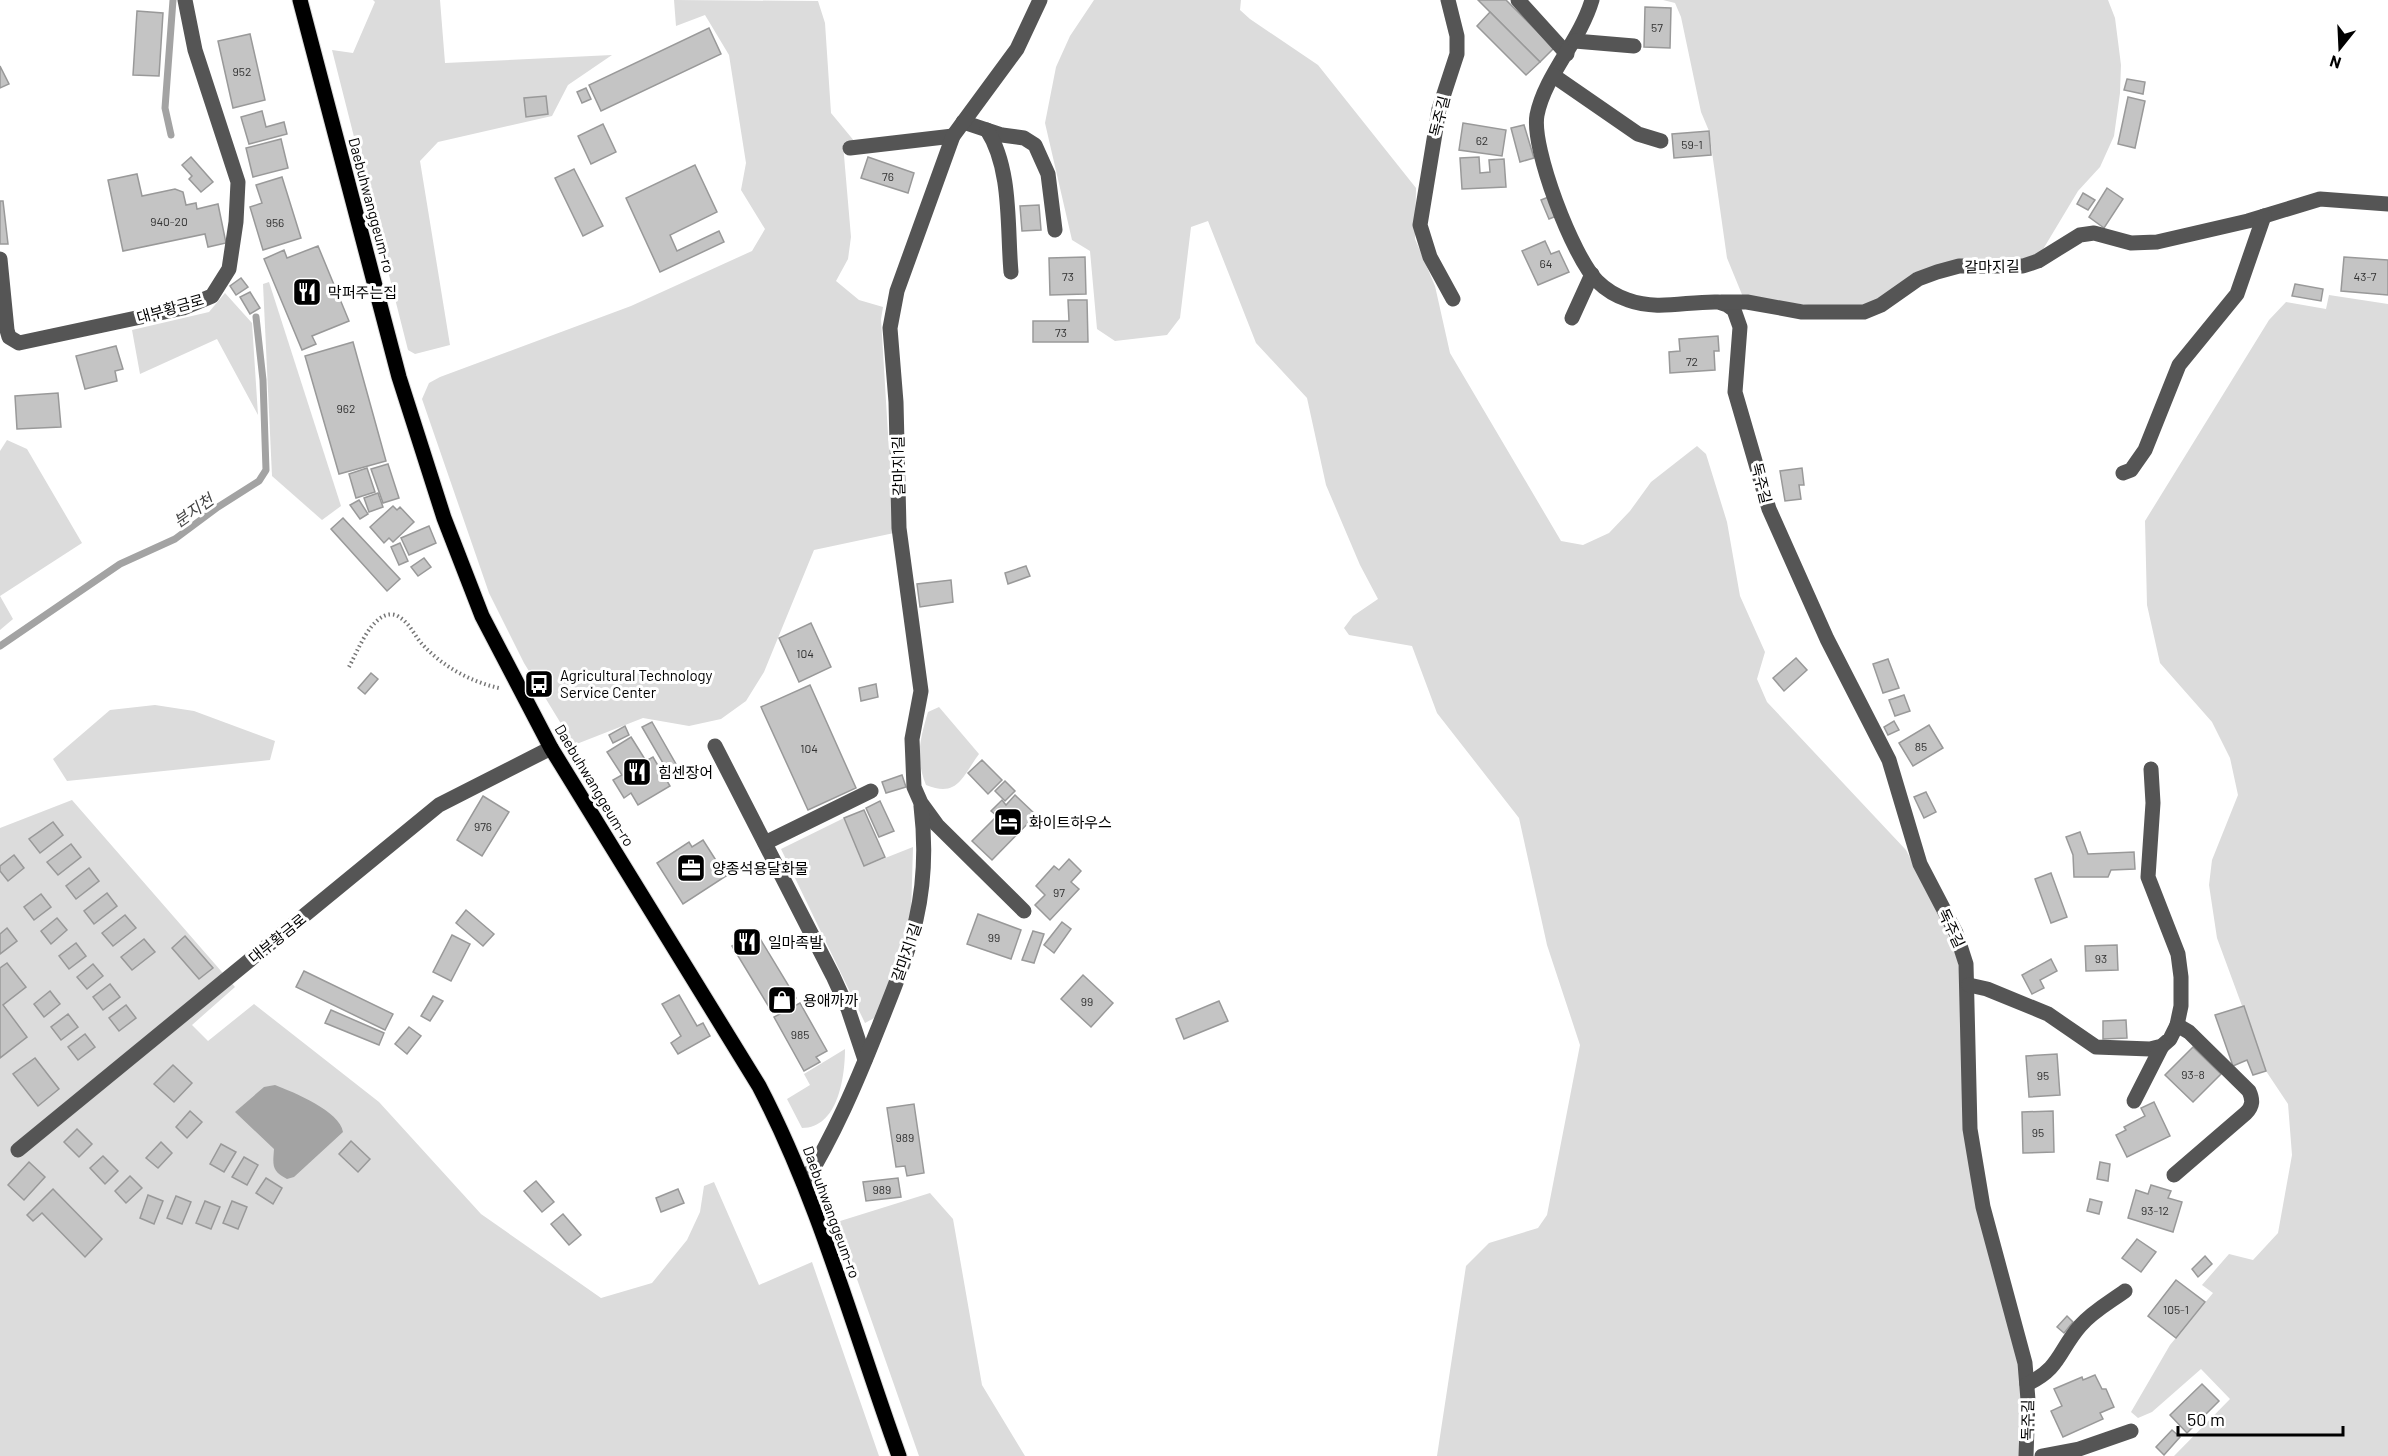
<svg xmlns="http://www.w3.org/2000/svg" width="2388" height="1456" font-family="Barlow,'Noto Sans KR',sans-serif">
<rect width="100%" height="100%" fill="#fff"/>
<!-- green -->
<g fill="#dcdcdc">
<polygon points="373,0 440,0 445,63 612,55 568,85 552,116 438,142 420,161 450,345 415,354 408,350 332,50 353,53 375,2"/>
<polygon points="674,0 818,1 825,23 831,113 855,142 843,144 851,237 848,259 836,281 859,300 883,307 881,319 894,533 814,550 764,672 746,701 721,719 689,726 643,718 574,745 524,663 489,593 422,399 429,383 440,377 631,306 752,251 765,229 741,190 746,163 729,55 705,15 676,26"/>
<polygon points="1094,0 1241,0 1240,10 1250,19 1318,65 1416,188 1415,239 1435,286 1450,353 1561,541 1583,545 1609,533 1630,511 1651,482 1697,446 1706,454 1727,522 1740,596 1765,652 1757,679 1767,702 1906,850 1944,925 1958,961 1962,993 1963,1127 2022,1372 2021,1456 1437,1456 1466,1266 1489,1243 1538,1228 1547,1215 1580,1045 1547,945 1519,818 1437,713 1412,646 1349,635 1344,628 1353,616 1378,599 1360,565 1326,485 1307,398 1256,343 1208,221 1191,227 1180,318 1167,335 1115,341 1097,329 1090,251 1072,240 1045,123 1056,67 1070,36"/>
<polygon points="1663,0 2108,0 2115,18 2121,65 2120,93 2114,136 2100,167 2078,191 2042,251 2018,263 1971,259 1862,307 1833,308 1743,297 1727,258 1709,131 1701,112 1681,17 1675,3"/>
<polygon points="269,282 341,506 322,520 272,476 263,284"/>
<polygon points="225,293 252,323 258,415 217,339 140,374 132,330 209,312"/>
<polygon points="2329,295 2388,304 2388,1456 2174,1456 2230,1399 2201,1369 2152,1412 2138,1418 2131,1412 2170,1345 2213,1293 2202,1285 2229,1254 2253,1260 2278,1233 2292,1155 2288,1104 2266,1071 2217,938 2209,885 2212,860 2238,795 2230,758 2212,722 2160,663 2147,605 2145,521 2269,320 2286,302 2326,309"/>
<polygon points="7,440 27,449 82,543 0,596 13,619 0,630 0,451"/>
<polygon points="155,705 194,711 275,741 270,760 67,781 53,759 110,710"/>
<path d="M939 707 979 754C962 777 958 798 926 785 915 758 920 739 928 712Z"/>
<polygon points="72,800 235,987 192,1025 208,1041 254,1004 379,1102 481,1214 601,1298 652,1283 687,1240 700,1212 704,1186 714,1182 759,1285 812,1262 879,1456 0,1456 0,828"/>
<polygon points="844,818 865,866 913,847 911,916 878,1016 865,1023 781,849"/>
<path d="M845 1049C845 1077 838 1128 802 1128L787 1099 810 1085 804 1074Z"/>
<polygon points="930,1193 953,1219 982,1385 1025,1456 919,1456 837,1222"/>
</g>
<!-- water -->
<path fill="#a3a3a3" d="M275 1085C293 1092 340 1111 343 1132L294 1177 287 1179C271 1171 273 1165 274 1149L235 1112 264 1087Z"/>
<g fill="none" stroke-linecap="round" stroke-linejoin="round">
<!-- stream -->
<g stroke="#a3a3a3" stroke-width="7">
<polyline points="171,135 165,108 173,0"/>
<polyline points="0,646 120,564 175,539 218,507 259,481 266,470 263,380 256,317"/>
</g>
</g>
<!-- building -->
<g fill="#c4c4c4" stroke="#999" stroke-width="1.5">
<polygon points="1478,0 1506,0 1554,48 1540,62"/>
<polygon points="1645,7 1671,8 1670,48 1644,47"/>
<polygon points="137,11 163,13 159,76 133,75"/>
<polygon points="1490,12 1540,62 1526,75 1477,26"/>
<polygon points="709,28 721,54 601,111 589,85"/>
<polygon points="250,34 265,100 233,108 218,41"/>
<polygon points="0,66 9,84 0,88"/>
<polygon points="2127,79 2145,82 2143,94 2124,90"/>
<polygon points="586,88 591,99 582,103 577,92"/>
<polygon points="546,96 548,114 526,117 524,98"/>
<polygon points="2128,97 2145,101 2135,148 2118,144"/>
<polygon points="262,111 266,127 284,122 287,134 249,144 241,117"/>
<polygon points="1463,123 1506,130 1502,156 1459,150"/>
<polygon points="603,124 616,152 591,164 578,136"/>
<polygon points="1524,125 1534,158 1520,162 1511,128"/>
<polygon points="1709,131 1711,155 1674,158 1672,134"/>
<polygon points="281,139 288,168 253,177 246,148"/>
<polygon points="191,157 213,182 201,192 189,179 192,176 182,165"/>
<polygon points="868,157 914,173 908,193 861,178"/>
<polygon points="1479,157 1480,173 1490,172 1489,160 1504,159 1506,187 1462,189 1460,158"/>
<polygon points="695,165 717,212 670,235 677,251 719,231 724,242 660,272 626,198"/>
<polygon points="574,169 603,226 583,236 555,178"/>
<polygon points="137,174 142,196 175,189 183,192 186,205 196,203 197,209 218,204 226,243 208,247 205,234 123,251 108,180"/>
<polygon points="282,177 301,238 263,250 250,207 262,203 256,185"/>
<polygon points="2107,188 2123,199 2104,228 2089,217"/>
<polygon points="2083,193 2095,200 2088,210 2077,204"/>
<polygon points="1551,196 1559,215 1549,219 1541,200"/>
<polygon points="0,201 3,201 8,244 0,244"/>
<polygon points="1039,205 1041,230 1022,231 1020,206"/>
<polygon points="1545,241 1551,254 1559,251 1569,272 1538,285 1522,251"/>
<polygon points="318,246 349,321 312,336 316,344 302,350 264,259 284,250 287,258"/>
<polygon points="1085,257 1086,294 1050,295 1049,258"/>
<polygon points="2344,257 2388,260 2388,295 2341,291"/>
<polygon points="241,278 248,287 236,295 230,286"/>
<polygon points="2295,284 2323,289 2321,301 2292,296"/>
<polygon points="250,292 260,308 250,314 240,297"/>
<polygon points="1068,300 1087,300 1088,342 1033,342 1033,321 1069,321"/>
<polygon points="1718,336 1719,351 1714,351 1715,370 1670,373 1669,352 1680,351 1679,339"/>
<polygon points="353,342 386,461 339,474 305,356"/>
<polygon points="116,346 123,369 115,371 117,381 85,389 76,356"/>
<polygon points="58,393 61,427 17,429 15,396"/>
<polygon points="388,464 399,498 383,503 371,469"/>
<polygon points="367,468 375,492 356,498 349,474"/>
<polygon points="1802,468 1804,485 1799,485 1801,499 1785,501 1780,471"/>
<polygon points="378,493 383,507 369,512 364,498"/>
<polygon points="359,500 368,514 360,519 350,505"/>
<polygon points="393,506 397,510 400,507 414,522 393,542 389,538 384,543 370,527"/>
<polygon points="343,518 400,579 387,591 331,529"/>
<polygon points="429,526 436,543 409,555 401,538"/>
<polygon points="400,543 408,561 399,565 391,547"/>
<polygon points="424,558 431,567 418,576 411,567"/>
<polygon points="1026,566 1030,576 1008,584 1005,573"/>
<polygon points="951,580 953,602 920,607 917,584"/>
<polygon points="811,623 831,667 799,682 779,638"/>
<polygon points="1796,658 1807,670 1784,691 1773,678"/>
<polygon points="1888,659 1899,688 1883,693 1873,664"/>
<polygon points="371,673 378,679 365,694 358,688"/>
<polygon points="876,684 878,697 861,701 859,688"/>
<polygon points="810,685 856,788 808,810 761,707"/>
<polygon points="1904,695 1910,711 1895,716 1889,700"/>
<polygon points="1894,721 1899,730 1888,735 1884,727"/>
<polygon points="652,722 676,764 667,770 642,727"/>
<polygon points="1929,725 1943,748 1913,766 1899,743"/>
<polygon points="625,726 629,735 613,743 609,735"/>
<polygon points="631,737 646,761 653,757 670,786 638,805 631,793 624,798 613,780 622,775 607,752"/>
<polygon points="982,760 1002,780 988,794 968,773"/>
<polygon points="902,775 906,787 886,793 882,782"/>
<polygon points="1005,781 1015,791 1005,801 995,791"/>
<polygon points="1926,792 1936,812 1924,818 1914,797"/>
<polygon points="1015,795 1036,815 992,860 972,841 997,816 991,811 1002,800 1006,805"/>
<polygon points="483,796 509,812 482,856 457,840"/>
<polygon points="880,801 894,831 879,837 866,808"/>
<polygon points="864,810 885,857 864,866 844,818"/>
<polygon points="53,822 63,835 40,853 29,839"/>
<polygon points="2080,832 2088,854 2134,852 2135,869 2111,870 2108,877 2074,877 2073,855 2066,837"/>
<polygon points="703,840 726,876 683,904 657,863 689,842 692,847"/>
<polygon points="71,844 81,857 58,875 47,862"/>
<polygon points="14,855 24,868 8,881 0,871 0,866"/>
<polygon points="1069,859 1081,871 1071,882 1079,889 1050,920 1035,905 1045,895 1036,886 1054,866 1059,870"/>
<polygon points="89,868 99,881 76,899 66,886"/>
<polygon points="2051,873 2067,917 2051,923 2035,879"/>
<polygon points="107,893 117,906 94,924 84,911"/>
<polygon points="41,894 51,907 34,920 24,907"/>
<polygon points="466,910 494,934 483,946 456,923"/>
<polygon points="978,914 1021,930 1011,959 967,944"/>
<polygon points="125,915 136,928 113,946 102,933"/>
<polygon points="57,918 67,930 51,944 41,931"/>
<polygon points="1062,922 1071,929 1054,953 1044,945"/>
<polygon points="7,928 17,941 0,954 0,934"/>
<polygon points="1033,931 1044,934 1034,963 1022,960"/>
<polygon points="756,932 796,998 772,1012 732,946"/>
<polygon points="452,935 470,944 451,981 433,972"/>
<polygon points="185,936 213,968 199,979 172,948"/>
<polygon points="144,939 155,952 132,970 121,957"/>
<polygon points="76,943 86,956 69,969 59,956"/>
<polygon points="2117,945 2118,970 2086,971 2085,946"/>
<polygon points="2051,959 2057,971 2040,980 2044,988 2032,994 2022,975"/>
<polygon points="7,963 26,987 3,1005 27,1037 0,1058 0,968"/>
<polygon points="93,964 103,976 87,989 77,977"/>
<polygon points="304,971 393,1014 385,1030 296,987"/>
<polygon points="1083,975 1113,1003 1091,1027 1061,999"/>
<polygon points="110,984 120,997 103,1010 93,997"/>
<polygon points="50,991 60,1004 44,1017 34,1004"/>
<polygon points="679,995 697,1026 703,1023 710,1036 678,1054 671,1043 681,1036 662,1004"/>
<polygon points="433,996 443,1001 430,1021 421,1016"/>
<polygon points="1219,1001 1228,1021 1184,1039 1176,1019"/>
<polygon points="800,1003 827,1051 816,1057 820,1062 804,1071 774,1017"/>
<polygon points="126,1005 136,1018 119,1031 109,1018"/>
<polygon points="2244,1006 2266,1071 2253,1075 2247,1060 2233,1066 2215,1015"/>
<polygon points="331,1010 384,1033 379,1045 325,1023"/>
<polygon points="68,1014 78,1027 61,1040 51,1027"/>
<polygon points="2126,1020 2127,1038 2103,1039 2103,1021"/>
<polygon points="409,1027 421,1036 407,1054 395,1044"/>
<polygon points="85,1034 95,1047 78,1060 68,1047"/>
<polygon points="2193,1047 2221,1074 2193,1102 2165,1075"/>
<polygon points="2057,1054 2060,1095 2029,1097 2026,1056"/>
<polygon points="35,1058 59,1089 38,1106 13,1074"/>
<polygon points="173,1065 192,1083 174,1102 154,1084"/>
<polygon points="2154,1102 2170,1136 2127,1157 2116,1135 2126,1130 2124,1127 2145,1116 2141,1108"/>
<polygon points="914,1104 924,1173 907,1176 905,1166 896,1167 887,1108"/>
<polygon points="190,1111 202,1122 187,1138 176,1127"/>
<polygon points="2053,1111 2054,1152 2023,1153 2022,1112"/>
<polygon points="77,1129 92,1144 79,1157 64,1142"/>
<polygon points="351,1141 370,1159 358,1172 339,1154"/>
<polygon points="161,1142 172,1153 158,1168 146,1158"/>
<polygon points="221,1144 236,1152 224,1172 210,1164"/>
<polygon points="103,1156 118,1171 105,1184 90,1168"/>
<polygon points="244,1157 258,1165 247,1185 232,1177"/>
<polygon points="29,1162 45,1177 24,1200 8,1185"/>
<polygon points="2100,1162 2110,1164 2108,1181 2097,1179"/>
<polygon points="130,1176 142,1188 126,1203 115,1191"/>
<polygon points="266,1178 282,1188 273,1204 256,1193"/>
<polygon points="898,1178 901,1197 866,1201 863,1182"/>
<polygon points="536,1181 554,1202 542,1212 524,1191"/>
<polygon points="2151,1185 2171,1191 2168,1198 2182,1202 2173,1232 2128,1218 2136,1190 2148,1194"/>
<polygon points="53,1189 102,1239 85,1257 42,1213 33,1221 27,1215"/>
<polygon points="678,1189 684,1203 661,1212 656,1198"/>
<polygon points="148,1195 163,1201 154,1224 140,1218"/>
<polygon points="176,1196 191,1202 182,1224 167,1218"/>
<polygon points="2090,1199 2102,1202 2099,1214 2087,1211"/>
<polygon points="205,1201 220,1207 211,1229 196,1223"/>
<polygon points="232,1201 247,1207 238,1229 223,1223"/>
<polygon points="563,1214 581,1235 569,1245 551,1224"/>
<polygon points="2137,1239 2156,1252 2141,1272 2122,1258"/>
<polygon points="2205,1256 2212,1264 2198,1277 2192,1269"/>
<polygon points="2176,1280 2205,1302 2176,1338 2148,1316"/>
<polygon points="2067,1316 2073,1322 2064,1333 2057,1327"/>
<polygon points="2095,1375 2102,1389 2106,1389 2114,1407 2100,1413 2103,1419 2063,1437 2051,1411 2062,1406 2054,1389 2082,1377 2083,1380"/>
<polygon points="2202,1384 2219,1401 2187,1433 2170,1415"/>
<polygon points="2172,1430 2180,1437 2164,1455 2156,1447"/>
</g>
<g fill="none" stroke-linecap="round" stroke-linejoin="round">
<!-- major casing -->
<g stroke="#dbdbdb" stroke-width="17">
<path id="major" d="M300 0 399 377 444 518 482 616 551 748 759 1086C820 1203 854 1332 899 1456"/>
</g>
<!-- path -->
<path stroke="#777" stroke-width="4" stroke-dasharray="1.5 3" stroke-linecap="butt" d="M349 667C357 652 367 626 382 617 387 614 394 613 399 617 410 623 415 637 423 645 442 666 471 682 499 688"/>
<!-- minor -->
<g stroke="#555" stroke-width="15">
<polyline points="1448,0 1457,36 1457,54 1439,109 1420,225 1430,257 1453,299"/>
<polyline points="1518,0 1567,54"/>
<path d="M1592 0C1580 41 1545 75 1537 115 1531 148 1573 257 1597 281 1605 289 1616 296 1628 300 1658 311 1687 301 1718 302L1727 305 1734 310 1740 327 1735 392 1769 509 1827 639 1889 760 1920 864 1956 933 1966 964 1970 1129 1983 1207 2025 1363 2028 1400 2026 1456"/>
<polyline points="1575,41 1634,46"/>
<polyline points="1554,76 1638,134 1661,141"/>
<polyline points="963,122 1002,135 1024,138 1035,145 1048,174 1055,230"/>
<path d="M987 130C1012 169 1007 227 1011 272"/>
<polyline points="850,148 953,136"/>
<polyline points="0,259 7,330 9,337 19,343 183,308 212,296 229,269 236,222 238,182 195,50 185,0"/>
<polyline points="1721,302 1747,302 1802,312 1864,312 1881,305 1918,279 1937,272 1959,266 2023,266 2038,261 2080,235 2094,233 2131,243 2157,242 2248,221 2320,199 2388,204"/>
<polyline points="1572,318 1592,274"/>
<polyline points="2123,473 2131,470 2145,450 2179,365 2237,294 2264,216"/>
<polyline points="715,746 833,976 848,1009 865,1060"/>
<polyline points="765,843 871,791"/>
<polyline points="1024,911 937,825 921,803 914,787 912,739 921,691 899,528 896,402 890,328 897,291 953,136 1017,49 1040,0"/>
<polyline points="1969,985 1987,989 2048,1014 2096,1047 2150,1049 2162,1046 2170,1039 2177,1025 2181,1006 2181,977 2178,954 2148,877 2153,803 2151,769"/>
<polyline points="2134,1101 2162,1046"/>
<polyline points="18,1150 439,805 551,748"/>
<path d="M2174 1175 2246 1113C2253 1106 2253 1100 2249 1091L2189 1032 2177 1025"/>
<path d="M804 1184C834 1135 856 1084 877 1031 910 949 932 897 921 806"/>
<path d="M2027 1384C2060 1369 2059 1350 2080 1326 2093 1311 2110 1302 2125 1291"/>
<polyline points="2042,1456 2079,1449 2131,1431"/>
</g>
<!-- major -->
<use href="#major" stroke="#000" stroke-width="15"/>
</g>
<!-- icons -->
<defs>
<g id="restaurant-square" transform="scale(1.5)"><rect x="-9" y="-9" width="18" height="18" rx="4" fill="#000" stroke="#fff"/><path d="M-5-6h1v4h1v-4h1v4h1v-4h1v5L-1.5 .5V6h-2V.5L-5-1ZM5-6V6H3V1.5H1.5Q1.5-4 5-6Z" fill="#fff"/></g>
<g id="bus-square" transform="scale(1.5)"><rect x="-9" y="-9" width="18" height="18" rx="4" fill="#000" stroke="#fff"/><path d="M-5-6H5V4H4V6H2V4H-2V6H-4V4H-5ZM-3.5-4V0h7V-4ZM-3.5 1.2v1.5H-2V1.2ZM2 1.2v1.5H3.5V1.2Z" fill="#fff"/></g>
<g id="hotel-square" transform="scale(1.5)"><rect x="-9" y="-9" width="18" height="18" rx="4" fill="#000" stroke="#fff"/><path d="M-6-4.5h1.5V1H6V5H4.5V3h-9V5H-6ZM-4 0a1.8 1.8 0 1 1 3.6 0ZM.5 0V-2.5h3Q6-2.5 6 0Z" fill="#fff"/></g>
<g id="office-square" transform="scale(1.5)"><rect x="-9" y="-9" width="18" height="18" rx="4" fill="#000" stroke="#fff"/><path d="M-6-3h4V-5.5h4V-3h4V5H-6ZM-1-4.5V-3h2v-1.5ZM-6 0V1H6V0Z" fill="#fff"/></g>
<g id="shop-square" transform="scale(1.5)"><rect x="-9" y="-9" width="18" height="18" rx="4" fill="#000" stroke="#fff"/><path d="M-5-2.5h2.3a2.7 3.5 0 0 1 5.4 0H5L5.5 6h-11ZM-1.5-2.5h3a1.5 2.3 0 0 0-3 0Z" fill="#fff"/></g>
</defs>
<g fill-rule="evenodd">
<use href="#restaurant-square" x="307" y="292"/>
<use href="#bus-square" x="539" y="684"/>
<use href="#restaurant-square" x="637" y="772"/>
<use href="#hotel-square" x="1008" y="822"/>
<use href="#office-square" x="691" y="868"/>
<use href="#restaurant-square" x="747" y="942"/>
<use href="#shop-square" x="782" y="1000"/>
</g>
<g text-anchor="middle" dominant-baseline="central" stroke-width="6" stroke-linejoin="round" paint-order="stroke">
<!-- number labels -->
<g font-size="12" fill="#313131">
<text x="1657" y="27">57</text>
<text x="242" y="71">952</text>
<text x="1482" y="140">62</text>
<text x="1692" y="144">59-1</text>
<text x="888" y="176">76</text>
<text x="169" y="221">940-20</text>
<text x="275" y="222">956</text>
<text x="1546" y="263">64</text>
<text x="1068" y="276">73</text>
<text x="2365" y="276">43-7</text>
<text x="1061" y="332">73</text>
<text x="1692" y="361">72</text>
<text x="346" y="408">962</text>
<text x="805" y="653">104</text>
<text x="1921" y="746">85</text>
<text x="809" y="748">104</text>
<text x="483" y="826">976</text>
<text x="1059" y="892">97</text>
<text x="994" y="937">99</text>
<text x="2101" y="958">93</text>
<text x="1087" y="1001">99</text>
<text x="800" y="1034">985</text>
<text x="2193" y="1074">93-8</text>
<text x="2043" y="1075">95</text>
<text x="2038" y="1132">95</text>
<text x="905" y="1137">989</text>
<text x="882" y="1189">989</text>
<text x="2155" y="1210">93-12</text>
<text x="2176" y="1309">105-1</text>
</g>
<!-- street labels -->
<g font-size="15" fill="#000" stroke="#fff">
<text transform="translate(1439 116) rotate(-76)">독주길</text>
<text transform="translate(372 205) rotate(75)">Daebuhwanggeum-ro</text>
<text transform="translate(1992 266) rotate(-1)">갈마지길</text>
<text transform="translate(170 308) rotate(-16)">대부황금로</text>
<text transform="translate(898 466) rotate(-91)">갈마지1길</text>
<text transform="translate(1762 483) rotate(76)">독주길</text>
<text transform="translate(595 785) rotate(59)">Daebuhwanggeum-ro</text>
<text transform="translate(1952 928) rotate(65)">독주길</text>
<text transform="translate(277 938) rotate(-39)">대부황금로</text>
<text transform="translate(906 952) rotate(-71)">갈마지1길</text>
<text transform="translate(832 1212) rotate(70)">Daebuhwanggeum-ro</text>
<text transform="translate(2027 1420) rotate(-89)">독주길</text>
</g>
<!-- poi labels -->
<g font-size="15" fill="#000" stroke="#fff" text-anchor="start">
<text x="328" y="292">막퍼주는집</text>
<text x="560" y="675">Agricultural Technology<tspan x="560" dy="17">Service Center</tspan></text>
<text x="658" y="772">힘센장어</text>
<text x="1029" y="822">화이트하우스</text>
<text x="712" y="868">양종석용달화물</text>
<text x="768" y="942">일마족발</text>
<text x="803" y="1000">용애까까</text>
</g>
<!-- water labels -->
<g font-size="16" font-style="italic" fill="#444" stroke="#fff">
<text transform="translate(193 510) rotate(-35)">분지천</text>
</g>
</g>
<!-- north arrow -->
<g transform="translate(2340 48) rotate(198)" stroke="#ffffff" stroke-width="4.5" paint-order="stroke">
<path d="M0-4.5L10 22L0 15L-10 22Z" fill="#000000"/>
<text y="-9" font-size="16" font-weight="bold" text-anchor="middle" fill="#000000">N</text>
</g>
<!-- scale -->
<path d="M2178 1426v9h165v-9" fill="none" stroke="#000000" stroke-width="3"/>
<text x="2187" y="1426" font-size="18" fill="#000000" stroke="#ffffff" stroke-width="4.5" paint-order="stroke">50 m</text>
</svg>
